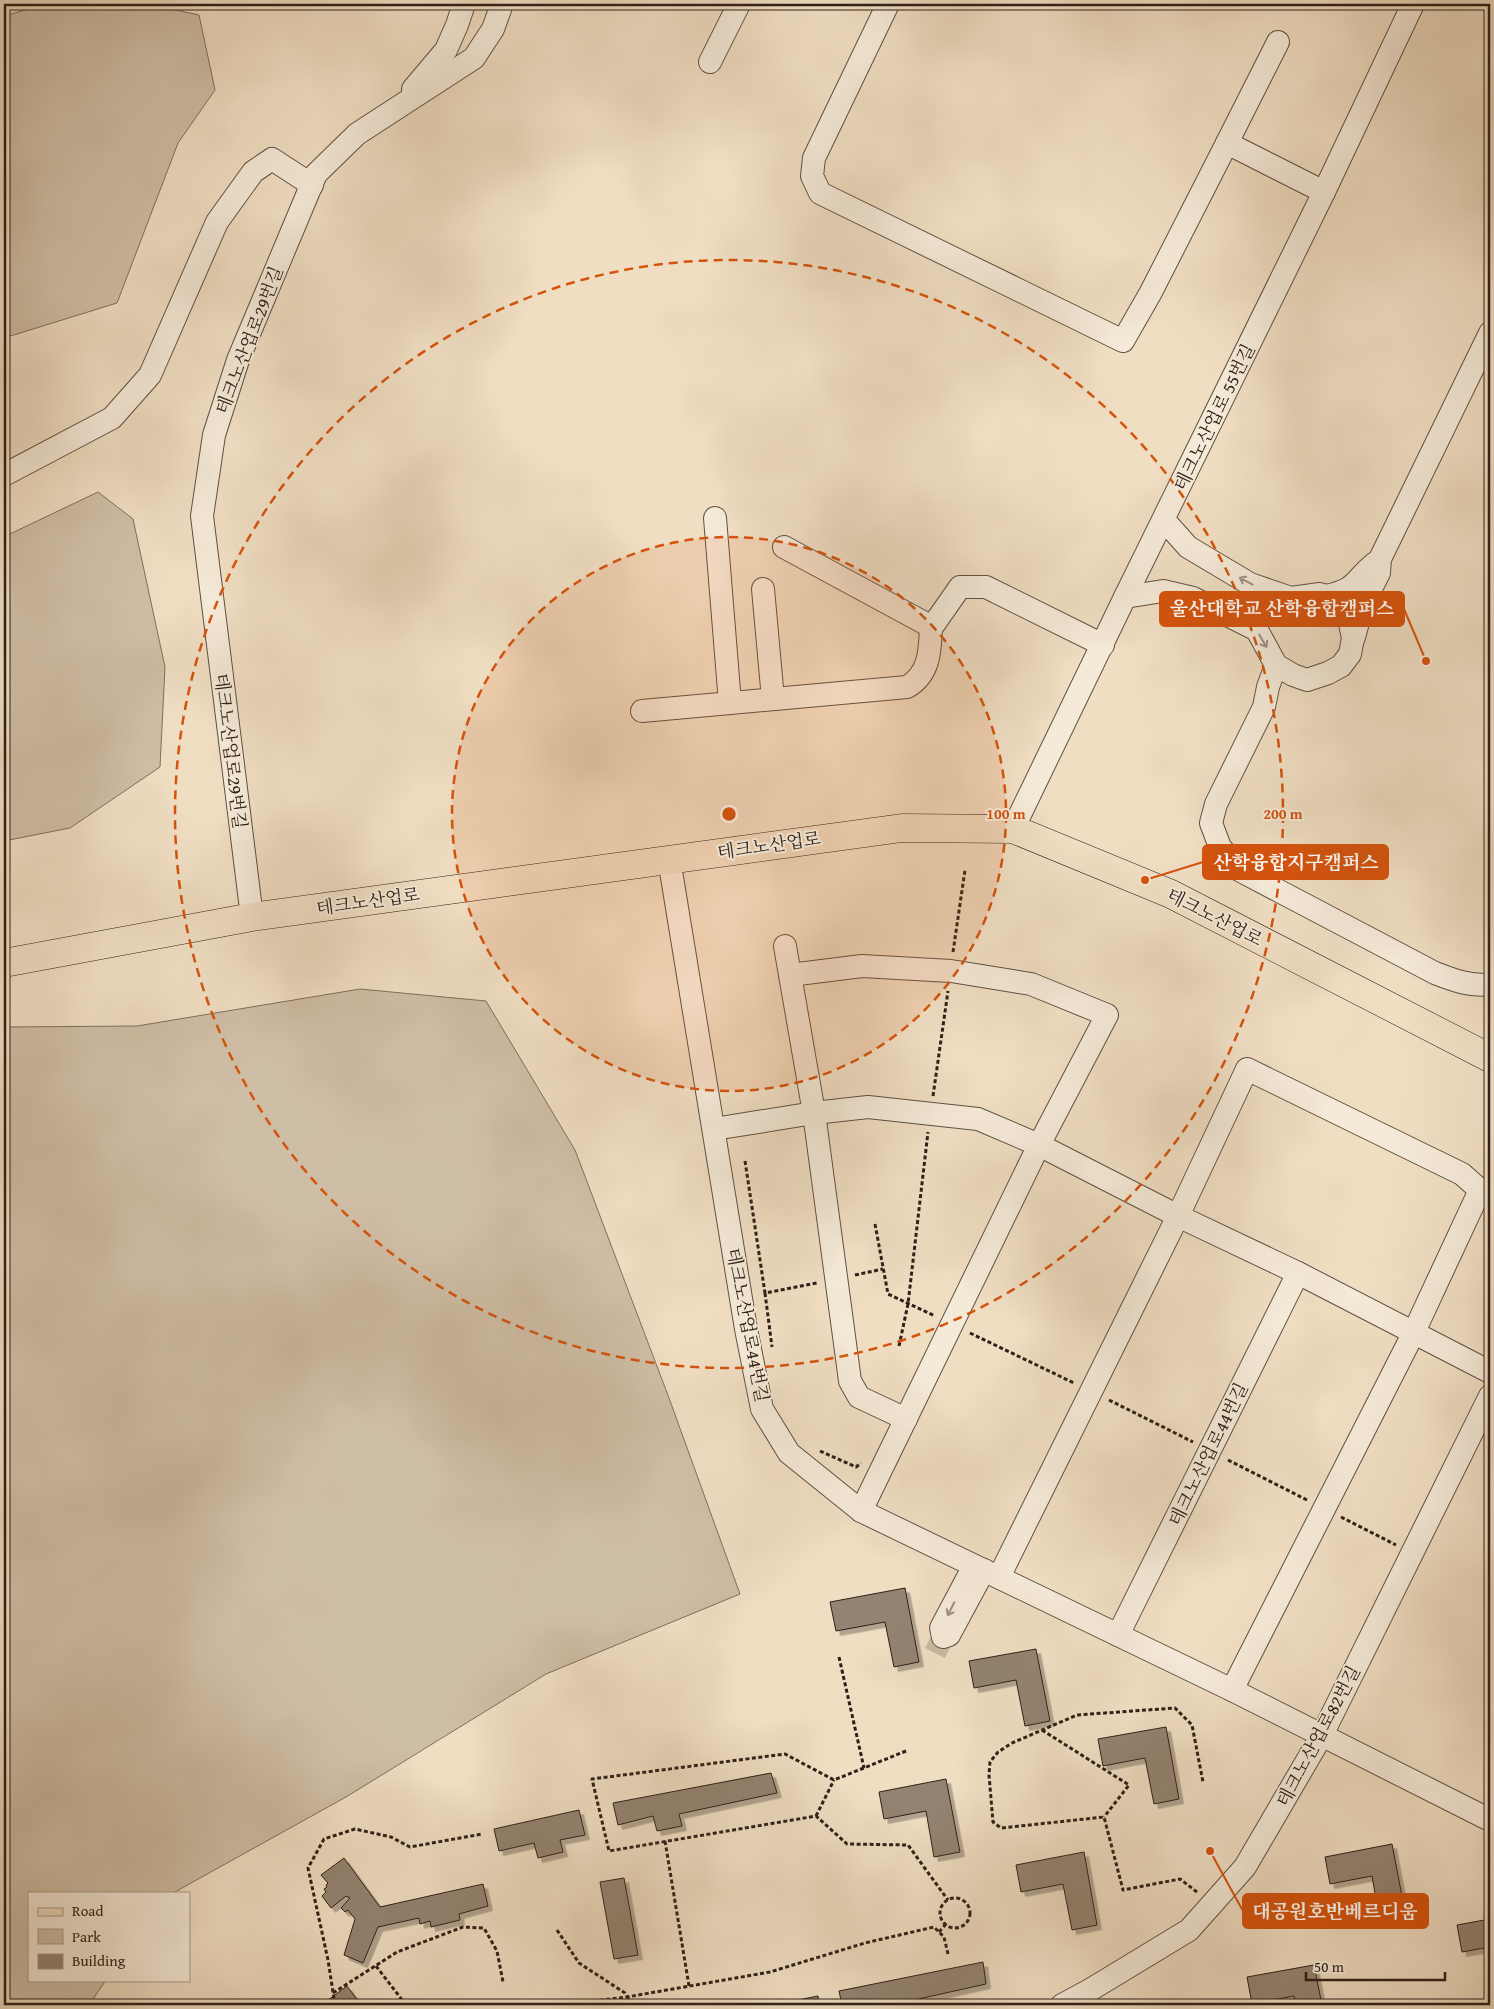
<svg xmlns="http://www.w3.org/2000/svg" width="1494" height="2009" font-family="'Gentium Book Plus','Noto Serif KR',serif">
<defs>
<filter id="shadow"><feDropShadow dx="4.5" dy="4.5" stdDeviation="0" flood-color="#0004"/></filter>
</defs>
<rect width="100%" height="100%" fill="#f0dec3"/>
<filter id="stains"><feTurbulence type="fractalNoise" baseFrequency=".004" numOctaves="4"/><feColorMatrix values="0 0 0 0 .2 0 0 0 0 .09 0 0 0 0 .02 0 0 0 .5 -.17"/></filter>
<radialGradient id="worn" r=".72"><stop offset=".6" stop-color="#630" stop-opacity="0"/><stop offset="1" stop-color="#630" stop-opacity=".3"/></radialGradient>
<!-- green -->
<g fill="#cfbea6" stroke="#7e6f5f">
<polygon points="46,4 148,4 199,15 215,90 178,143 117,303 4,338 4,16"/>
<polygon points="98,492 133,519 165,667 160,767 70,828 4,841 4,535 12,533"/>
<polygon points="360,989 486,1001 575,1150 669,1398 740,1594 546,1674 346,1797 173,1893 29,1893 29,1980 106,1980 89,2005 4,2005 4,1027 137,1026"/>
</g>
<!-- building -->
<g fill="#938371" stroke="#2e2018" filter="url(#shadow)">
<polygon points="905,1588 919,1662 894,1667 885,1622 836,1631 830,1602"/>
<polygon points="1036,1649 1050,1721 1025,1726 1016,1680 974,1688 969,1661"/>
<polygon points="1166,1727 1179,1799 1154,1804 1145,1758 1103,1766 1098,1739"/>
<polygon points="771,1773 777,1793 679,1814 682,1826 657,1831 653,1816 618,1825 613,1803"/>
<polygon points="946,1779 960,1852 934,1857 926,1811 884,1819 879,1792"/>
<polygon points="579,1810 585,1835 560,1840 563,1852 538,1858 534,1843 499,1851 494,1829"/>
<polygon points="1392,1844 1406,1917 1380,1922 1372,1876 1330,1884 1325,1857"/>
<polygon points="1084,1852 1097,1925 1072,1930 1063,1884 1021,1892 1016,1865"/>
<polygon points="344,1858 380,1907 483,1884 488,1906 459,1914 460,1920 431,1927 430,1921 420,1924 419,1918 378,1927 363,1963 344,1955 355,1919 348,1910 345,1912 341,1908 350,1898 346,1896 331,1908 322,1896 326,1892 324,1889 327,1887 326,1885 328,1883 321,1875"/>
<polygon points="624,1878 638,1955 614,1959 600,1882"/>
<polygon points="1490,1919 1490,1947 1462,1952 1457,1925"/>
<polygon points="983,1962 986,1984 905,2002 906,2005 842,2005 839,1991"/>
<polygon points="1314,1965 1322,2005 1295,2005 1294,1996 1252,2004 1247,1977"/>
<polygon points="347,1986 361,2005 326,2005 324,2003"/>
<polygon points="818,1996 819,2005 773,2005"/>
</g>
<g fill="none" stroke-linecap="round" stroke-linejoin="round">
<!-- minor-tunnel -->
<polyline stroke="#c9b8a1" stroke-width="22" stroke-dasharray="22 11" stroke-linecap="butt" points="935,1653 943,1637"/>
<!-- minor casing -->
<g stroke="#5e5043" stroke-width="24">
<g id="minor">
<polyline points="887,6 814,158 812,176 820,193 1123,341 1151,292 1227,143"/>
<polyline points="1278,42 1227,143 1324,192"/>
<polyline points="710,62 739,4"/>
<polyline points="413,89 446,50 457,25 464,4"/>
<polyline points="4,475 112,418 150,375 217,222 253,172 272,159 312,185"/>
<polyline points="715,518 730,703"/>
<polyline points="784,547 932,627 960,587 986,587 1103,645"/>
<polyline points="763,589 773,699"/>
<path d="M1326 596C1358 589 1353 581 1375 563"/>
<polyline points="1125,597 1163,591 1193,598 1257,630 1276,665 1293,675 1307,680 1328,673 1341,666 1350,654 1353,638 1349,619 1343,607 1334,599 1320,594 1291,598 1250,584 1188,547 1164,520"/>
<polyline points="1354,637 1363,604 1379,573 1380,559 1490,333"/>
<path d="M1276 665 1268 687 1264 707 1216 804 1211 823 1220 847 1239 870 1435 973C1453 980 1471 987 1490 984"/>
<path d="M642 711 907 687C930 674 930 650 931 627"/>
<polyline points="1013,829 1125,597 1324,192 1413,4"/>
<polyline points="669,859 746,1329 762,1409 789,1453 861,1511 1232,1690 1490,1820"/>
<polyline points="252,917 202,516 214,435 238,360 316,174 357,134 474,58 493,29 502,4"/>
<polyline points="785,946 814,1113 850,1381 859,1397 906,1419"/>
<polyline points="790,975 862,966 951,971 1031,984 1107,1015 1039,1145 861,1511"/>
<polyline points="714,1129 814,1113 868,1107 978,1119 1039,1145 1178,1216 1298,1273 1490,1372"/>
<polyline points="974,1566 941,1628 943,1637 949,1635 984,1570"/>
<polyline points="999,1577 1178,1216 1247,1069 1462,1174 1480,1190 1413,1334 1232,1690"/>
<polyline points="1118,1635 1298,1273"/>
<polyline points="1062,2005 1090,1990 1189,1930 1245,1867 1322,1735 1490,1396"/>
</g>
</g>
<!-- major casing -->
<g stroke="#2e2018" stroke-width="29">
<polyline id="major" points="4,963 252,917 902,828 1013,829 1171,894 1490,1058"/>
</g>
<!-- path -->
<g stroke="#2e2018" stroke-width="3" stroke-dasharray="4 2.5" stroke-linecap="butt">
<polyline points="953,952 965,870"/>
<polyline points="933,1096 948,991"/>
<polyline points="745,1161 765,1293 817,1283"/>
<polyline points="875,1224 888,1294 935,1316"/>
<polyline points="855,1275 883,1269"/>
<polyline points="765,1293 772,1347"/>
<polyline points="970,1333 1074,1383"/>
<polyline points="899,1346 908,1304 928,1132"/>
<polyline points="1109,1400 1193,1442"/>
<polyline points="820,1451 856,1467 861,1463"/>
<polyline points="1228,1460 1307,1500"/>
<polyline points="1341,1517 1396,1545"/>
<polyline points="839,1657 864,1768"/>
<polyline points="1042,1730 1129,1785 1104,1817"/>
<polyline points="906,1751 834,1780 785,1754 592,1779 609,1851 816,1816 847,1844 908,1845 948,1900"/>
<polyline points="816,1816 834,1780"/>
<polyline points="665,1841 689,1986"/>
<polyline points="1197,1892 1180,1879 1123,1890 1104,1817 1001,1828 993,1822 989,1775 990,1762 998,1752 1012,1743 1077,1715 1175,1708 1192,1725 1203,1782"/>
<circle cx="955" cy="1913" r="15"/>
<polyline points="557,1930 579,1963 625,1993 632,2005"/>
<polyline points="939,1932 946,1924"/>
<polyline points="376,1966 406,2005"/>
<polyline points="333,1993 397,1952 463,1927 484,1928 497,1951 503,1982"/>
<polyline points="335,2005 328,1960 308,1868 324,1839 355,1829 391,1837 410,1847 482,1834"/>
<polyline points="561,2005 627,1997 770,1972 865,1943 934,1927 944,1937 948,1954"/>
</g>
<!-- minor -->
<use href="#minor" stroke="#f5ead8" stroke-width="22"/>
<!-- major -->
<use href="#major" stroke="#f0dec3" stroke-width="28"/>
</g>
<!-- one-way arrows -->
<defs><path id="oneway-shaft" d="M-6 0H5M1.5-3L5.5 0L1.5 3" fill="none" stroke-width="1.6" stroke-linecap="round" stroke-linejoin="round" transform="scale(1.25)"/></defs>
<g stroke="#9b8f82">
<use href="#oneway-shaft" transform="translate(1246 581) rotate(-152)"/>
<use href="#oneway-shaft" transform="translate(1263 641) rotate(60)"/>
<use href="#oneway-shaft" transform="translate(951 1609) rotate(117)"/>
</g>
<!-- distance rings -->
<circle cx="729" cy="814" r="277" fill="#d5530d" fill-opacity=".12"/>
<g fill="none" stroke="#d5530d" stroke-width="2.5" stroke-dasharray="9 6">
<circle cx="729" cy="814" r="277"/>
<circle cx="729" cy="814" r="554"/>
</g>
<g text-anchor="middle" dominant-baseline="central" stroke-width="4" stroke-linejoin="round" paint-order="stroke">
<!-- street labels -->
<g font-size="18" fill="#2e2018" stroke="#f5ead8">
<text transform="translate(249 340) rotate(-69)">테크노산업로29번길</text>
<text transform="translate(1214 417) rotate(-64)">테크노산업로 55번길</text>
<text transform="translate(231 751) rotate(83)">테크노산업로29번길</text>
<text transform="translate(769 845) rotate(-8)">테크노산업로</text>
<text transform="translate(368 901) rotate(-8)">테크노산업로</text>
<text transform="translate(1215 917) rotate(27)">테크노산업로</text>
<text transform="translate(748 1325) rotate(79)">테크노산업로44번길</text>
<text transform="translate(1208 1454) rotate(-64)">테크노산업로44번길</text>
<text transform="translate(1318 1736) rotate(-62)">테크노산업로82번길</text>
</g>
</g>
<circle cx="729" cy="814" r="8" fill="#d5530d" stroke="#f5ead8" stroke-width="2.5"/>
<g font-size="15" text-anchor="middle" font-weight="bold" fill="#d5530d" stroke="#f5ead8" stroke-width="4" stroke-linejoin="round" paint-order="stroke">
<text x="1006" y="819">100 m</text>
<text x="1283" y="819">200 m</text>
</g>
<!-- callouts -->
<path fill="none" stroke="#d5530d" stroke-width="2" d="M1426 661L1404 609M1145 880L1203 862M1210 1851L1243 1911"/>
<g fill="#d5530d" stroke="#f5ead8" stroke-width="2">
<circle cx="1426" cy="661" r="5"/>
<circle cx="1145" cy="880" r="5"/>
<circle cx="1210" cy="1851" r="5"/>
</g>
<g fill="#d5530d" stroke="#d5530d" stroke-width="2">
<rect x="1160" y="592" width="244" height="34" rx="5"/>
<rect x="1203" y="845" width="185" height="34" rx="5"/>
<rect x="1243" y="1894" width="185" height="34" rx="5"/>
</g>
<g font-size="19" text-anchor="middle" font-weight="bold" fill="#fff">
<text x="1282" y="615">울산대학교 산학융합캠퍼스</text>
<text x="1296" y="869">산학융합지구캠퍼스</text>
<text x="1335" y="1918">대공원호반베르디움</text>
</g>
<!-- margin -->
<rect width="1494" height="2009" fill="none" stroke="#f0dec3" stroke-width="20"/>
<rect x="5" y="5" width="1484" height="1999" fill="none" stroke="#2e2018" stroke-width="2.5"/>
<rect x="10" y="10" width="1474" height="1989" fill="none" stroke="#2e2018"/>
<!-- legend -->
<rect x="28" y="1892" width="162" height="90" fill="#f5ead8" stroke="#a5998b"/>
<rect x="38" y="1908" width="25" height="8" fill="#f0dec3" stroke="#a5998b"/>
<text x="72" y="1916" font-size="15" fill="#2e2018">Road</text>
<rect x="38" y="1929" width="25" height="15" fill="#cfbea6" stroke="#a5998b"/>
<text x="72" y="1942" font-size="15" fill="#2e2018">Park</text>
<rect x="38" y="1954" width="25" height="15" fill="#938371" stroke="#a5998b"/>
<text x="72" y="1966" font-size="15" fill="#2e2018">Building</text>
<!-- scale -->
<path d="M1306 1972v8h139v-8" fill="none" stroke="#2e2018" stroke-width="2.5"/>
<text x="1314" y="1972" font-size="15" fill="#2e2018" stroke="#f5ead8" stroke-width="4" paint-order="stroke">50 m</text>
<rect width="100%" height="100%" filter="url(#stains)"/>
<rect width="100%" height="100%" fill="url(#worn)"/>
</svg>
